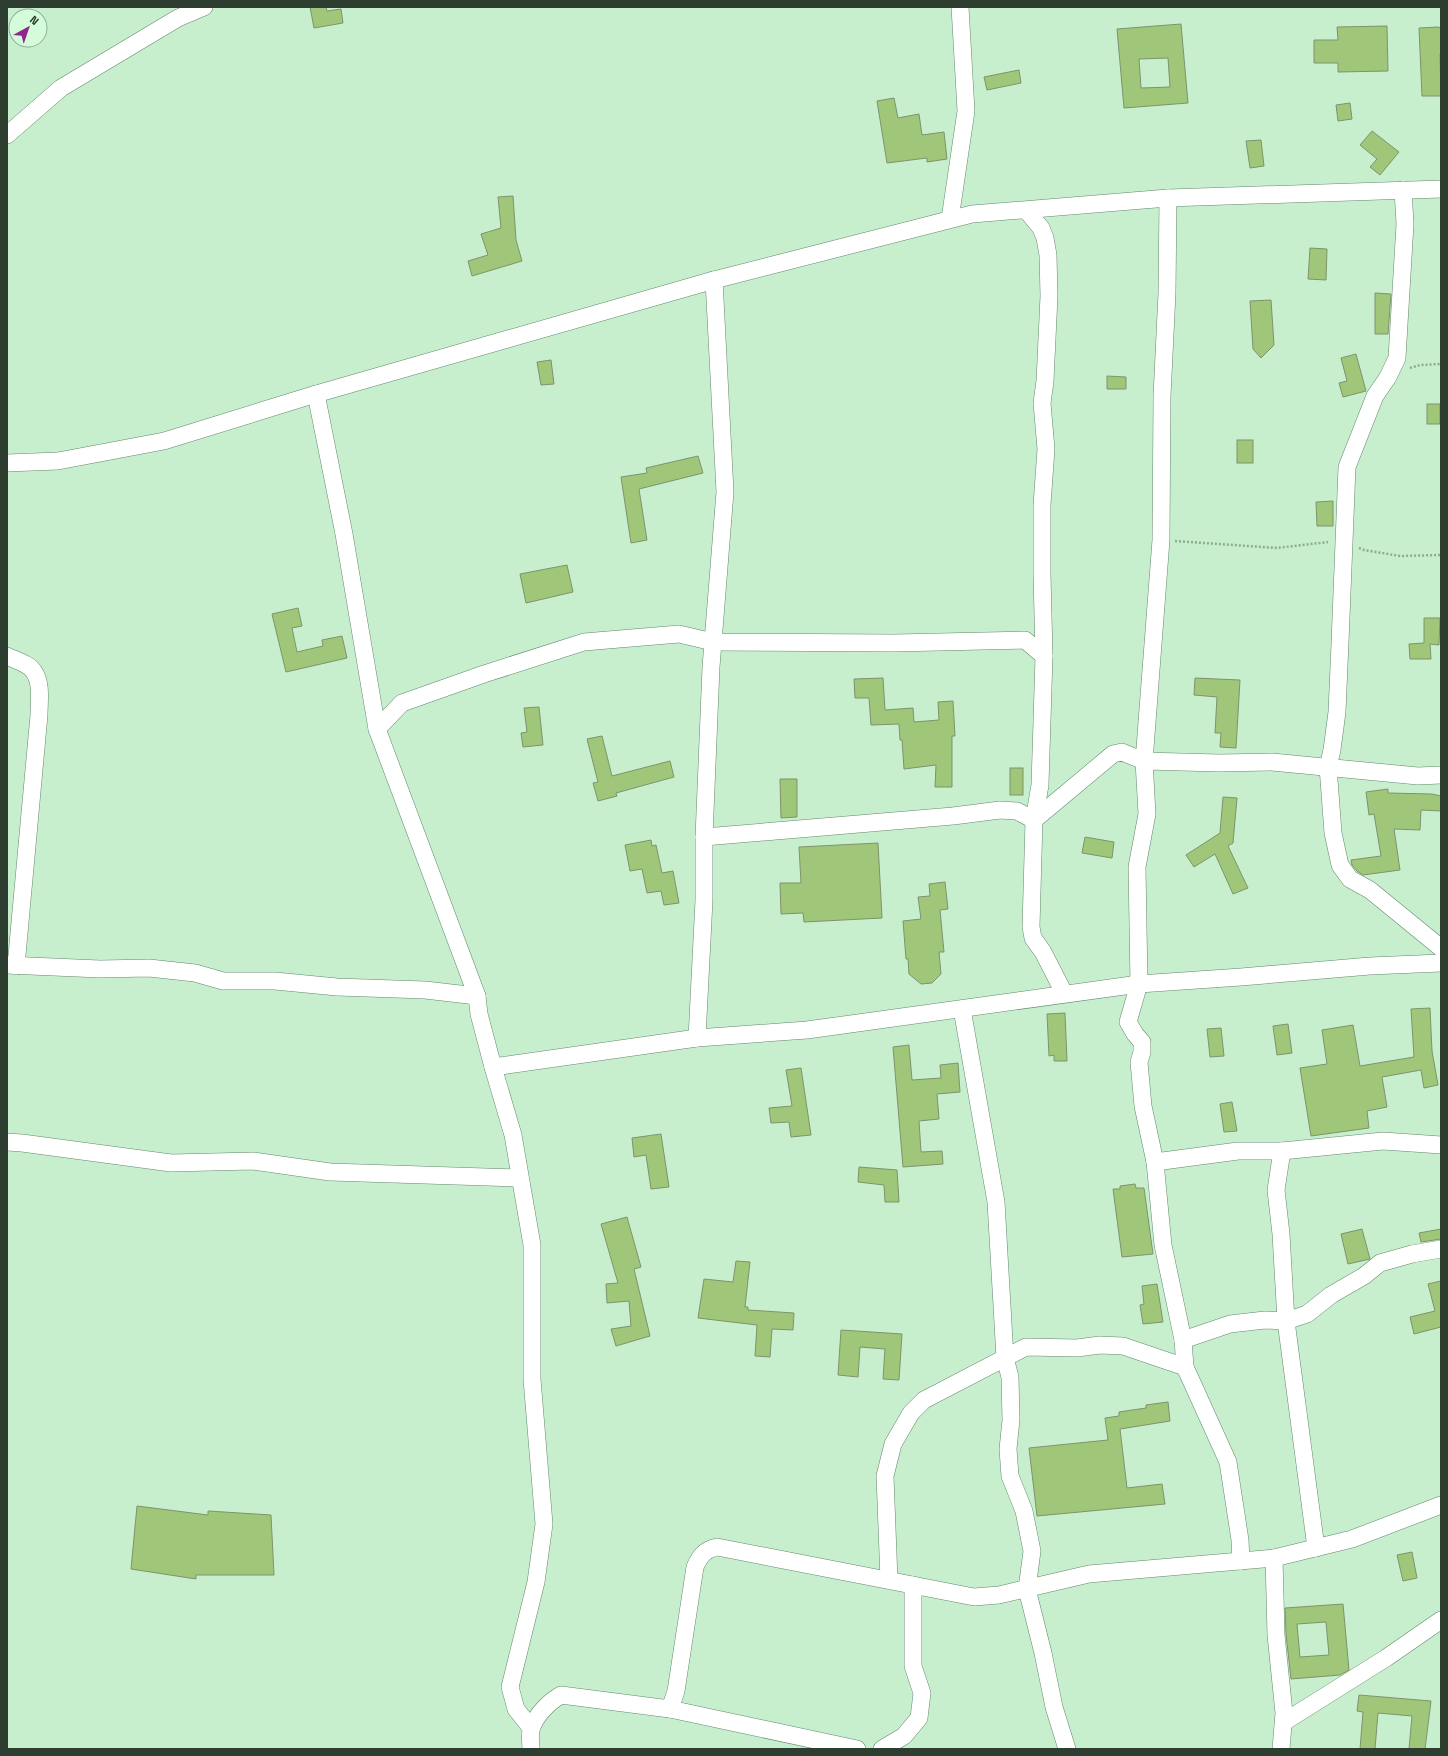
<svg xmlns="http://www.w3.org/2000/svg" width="1448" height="1756" font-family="'Space Grotesk',sans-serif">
<rect width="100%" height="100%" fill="#c7efce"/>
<!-- building -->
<g fill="#a0c779" stroke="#7e936c" fill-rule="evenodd">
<polygon points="310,7 326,7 327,11 341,9 343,23 314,28"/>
<path d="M1181 24 1188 103 1124 108 1117 29ZM1168 58 1170 87 1141 88 1139 59Z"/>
<polygon points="1387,26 1388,71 1338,72 1338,63 1314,63 1314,40 1338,40 1337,27"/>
<polygon points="1438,27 1441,28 1441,54 1440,54 1441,96 1422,96 1419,28"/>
<polygon points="1019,70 1021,83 987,90 984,77"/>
<polygon points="894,98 898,118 919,114 922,135 944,132 947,159 927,162 927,158 887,163 877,101"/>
<polygon points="1350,103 1352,119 1338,121 1336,105"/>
<polygon points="1372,131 1399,152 1380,175 1370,167 1377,159 1360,145"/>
<polygon points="1261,140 1264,166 1250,168 1246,141"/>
<polygon points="513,196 516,240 522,261 472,276 468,261 488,255 481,234 501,228 498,197"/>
<polygon points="1310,248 1327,249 1326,280 1308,279"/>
<polygon points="1375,293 1391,294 1388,334 1375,334"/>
<polygon points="1271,300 1274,345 1261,358 1253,349 1250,301"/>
<polygon points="1356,354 1366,391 1343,397 1339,383 1347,381 1341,358"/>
<polygon points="551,360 554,384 541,385 537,362"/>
<polygon points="1107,376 1126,377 1126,389 1107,389"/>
<rect x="1427" y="404" width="13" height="20"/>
<rect x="1237" y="440" width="16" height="23"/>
<polygon points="698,456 703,473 639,489 647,540 631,543 621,477 647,473 646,468"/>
<polygon points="1333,501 1333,526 1317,526 1316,502"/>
<polygon points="567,565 573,592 526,603 520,574"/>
<polygon points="298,608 302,626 292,628 297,652 323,646 322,640 342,636 347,658 286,672 272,614"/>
<polygon points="1424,618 1440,618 1439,645 1430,644 1431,659 1410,659 1409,644 1424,643"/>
<polygon points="883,678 885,710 913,708 914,722 939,720 938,702 953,701 955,736 952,736 952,787 935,787 936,765 904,769 902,740 900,740 899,724 871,725 869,698 855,698 854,679"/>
<polygon points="1195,678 1240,680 1236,748 1220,747 1221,733 1215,733 1217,697 1194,695"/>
<polygon points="539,707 543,745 523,747 521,733 527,732 524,708"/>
<polygon points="602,736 612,776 670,761 674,777 616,793 617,796 598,801 593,783 598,782 587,739"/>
<rect x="1010" y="768" width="13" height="27"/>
<polygon points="780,779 797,779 797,817 781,818"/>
<polygon points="1388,789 1388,793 1432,794 1441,796 1441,811 1421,810 1420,830 1394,829 1400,870 1363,875 1357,871 1352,865 1351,860 1381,856 1374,814 1369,815 1366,792"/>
<polygon points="1223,797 1237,798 1233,843 1228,846 1248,888 1233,894 1215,854 1194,867 1186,855 1220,833"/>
<polygon points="1085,837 1114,842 1112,858 1082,853"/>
<polygon points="651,840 652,846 656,845 662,873 673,871 679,903 664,905 661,891 647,893 642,869 630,871 625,845"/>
<polygon points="878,843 882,918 804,922 803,913 781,914 780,883 801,883 799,847"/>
<polygon points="945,882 948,909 940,910 944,952 939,952 941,974 932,983 921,984 909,974 908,959 906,959 903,921 921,919 918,897 930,896 929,884"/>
<polygon points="1430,1008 1432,1051 1438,1085 1424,1088 1421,1070 1382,1077 1387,1107 1367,1111 1369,1128 1311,1136 1300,1068 1327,1064 1322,1030 1353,1025 1360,1066 1414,1057 1411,1009"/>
<polygon points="1065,1013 1067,1061 1054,1061 1054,1055 1049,1056 1047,1014"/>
<polygon points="1288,1024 1292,1053 1277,1055 1273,1026"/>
<polygon points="1221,1028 1224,1056 1210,1057 1207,1029"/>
<polygon points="909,1045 912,1080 941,1078 940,1065 958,1063 960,1092 937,1094 939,1119 919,1121 921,1152 942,1151 943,1164 903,1167 893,1047"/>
<polygon points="801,1068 811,1135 791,1137 789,1122 771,1123 769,1108 792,1106 786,1070"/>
<polygon points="1232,1102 1237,1131 1224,1132 1220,1104"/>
<polygon points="661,1134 669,1187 651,1189 646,1155 634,1157 632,1138"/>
<polygon points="859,1167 897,1170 899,1202 885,1202 884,1185 858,1182"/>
<polygon points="1135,1184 1136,1188 1144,1188 1153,1254 1122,1257 1113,1189 1120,1189 1120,1186"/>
<polygon points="627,1217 641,1267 634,1269 650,1336 616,1346 611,1329 631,1326 629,1301 607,1303 606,1284 618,1283 601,1224"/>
<polygon points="1362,1229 1370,1259 1348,1264 1341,1234"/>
<polygon points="1441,1229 1441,1239 1421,1242 1419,1233"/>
<polygon points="736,1261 750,1262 745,1307 748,1307 748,1310 794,1313 793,1330 772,1329 770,1357 755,1356 757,1325 698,1318 704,1279 733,1282"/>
<polygon points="1441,1281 1441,1327 1414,1334 1410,1317 1435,1311 1428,1284"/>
<polygon points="1157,1284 1163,1322 1143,1324 1140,1305 1144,1304 1142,1286"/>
<polygon points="841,1330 902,1334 899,1380 883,1379 885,1349 860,1347 858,1377 838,1375"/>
<polygon points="1168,1402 1170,1421 1120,1429 1127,1488 1162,1484 1165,1504 1037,1516 1029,1448 1108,1440 1105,1418 1119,1416 1119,1412 1146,1408 1146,1405"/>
<polygon points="137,1506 208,1515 208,1511 271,1515 274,1575 196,1575 196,1579 131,1569"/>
<polygon points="1412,1552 1417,1578 1403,1581 1397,1555"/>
<path d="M1343 1604 1349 1670 1340 1675 1291 1679 1286 1634 1285 1608ZM1326 1622 1329 1655 1300 1657 1297 1624Z"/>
<polygon points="1359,1695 1431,1701 1425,1749 1409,1749 1412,1716 1378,1713 1375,1749 1360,1749 1363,1712 1357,1711"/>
</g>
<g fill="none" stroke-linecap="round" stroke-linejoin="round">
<!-- street casing -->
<g stroke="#63886b" stroke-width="18">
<g id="street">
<polyline points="7,135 61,88 178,18 204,7"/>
<polyline points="1403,190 1405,224 1397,358 1388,377 1375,396 1347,467 1340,643 1337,712 1332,750 1328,767 1330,793 1333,833 1340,865 1350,879 1370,890 1441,948"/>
<polyline points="1168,198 1167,293 1162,396 1161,540 1144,761 1147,814 1137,867 1139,984 1128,1022 1135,1034 1142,1042 1142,1052 1139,1062 1143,1106 1155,1162 1163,1245 1183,1340 1185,1367 1228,1462 1240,1540 1241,1561"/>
<polyline points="1027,211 1041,228 1045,238 1048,255 1049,296 1045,381 1042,403 1046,449 1042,505 1042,574 1044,656 1040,785 1034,820 1031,927 1033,938 1043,952 1064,993"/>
<polyline points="950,219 966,111 960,7"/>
<polyline points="316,394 344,534 377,729 477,996 479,1014 493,1067 513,1135 532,1245 532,1379 544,1524 536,1582 510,1687 516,1709 531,1728"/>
<polyline points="7,463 58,461 164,441 316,394 714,280 972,214 1168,198 1441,189"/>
<path d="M7 656C15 660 30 664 34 672 42 683 39 702 39 715L16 966"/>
<polyline points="377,729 402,703 484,674 584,642 679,634 713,642 894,643 1025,640 1044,656"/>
<polyline points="704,837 953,816 1000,810 1017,811 1034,820 1113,754 1122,752 1144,761 1219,763 1272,762 1418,776 1441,775"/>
<polyline points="7,965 100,969 149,968 195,973 223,981 275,981 337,987 425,990 477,996"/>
<polyline points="962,1009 996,1202 1005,1358 1010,1377 1011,1420 1008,1449 1010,1476 1024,1511 1032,1551 1027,1589 1043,1653 1054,1707 1067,1749"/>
<polyline points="697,1038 704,900 704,837 711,667 725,492 714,280"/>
<polyline points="493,1067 697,1038 807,1030 1139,984 1241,977 1370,966 1441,963"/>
<polyline points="7,1142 22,1143 171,1163 253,1161 330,1172 520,1178"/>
<polyline points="1282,1151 1276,1190 1281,1234 1286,1321 1316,1548"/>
<polyline points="1155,1162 1238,1151 1282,1151 1383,1141 1441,1145"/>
<polyline points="1183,1340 1230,1324 1265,1320 1286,1321 1307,1314 1331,1295 1364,1276 1380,1263 1412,1254 1441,1249"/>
<polyline points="1274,1558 1276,1635 1284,1713 1281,1749"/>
<polyline points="889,1580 885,1476 893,1444 911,1413 924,1400 1026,1347 1077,1348 1100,1345 1123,1346 1185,1367"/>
<polyline points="670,1709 857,1749"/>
<polyline points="1284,1722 1386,1658 1441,1620"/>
<path d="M531 1749C531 1743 529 1733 532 1727 536 1715 550 1701 561 1695L670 1709 676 1691 695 1567C700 1556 704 1550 717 1547L974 1597 999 1595 1089 1574 1274 1558 1352 1539 1441 1505"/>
<polyline points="882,1749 904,1736 919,1718 922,1693 913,1666 913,1585"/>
</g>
</g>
<!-- path -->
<g stroke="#8cab92" stroke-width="2.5" stroke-dasharray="2 2" stroke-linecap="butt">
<polyline points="1410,368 1420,365 1441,364"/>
<polyline points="1175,541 1277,548 1328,542"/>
<polyline points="1359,548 1364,550 1400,556 1441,555"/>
</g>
<!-- street -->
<use href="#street" stroke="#fff" stroke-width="17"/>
</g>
<!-- border -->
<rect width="1448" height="1756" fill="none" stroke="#2d3d30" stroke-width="16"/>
<!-- north arrow -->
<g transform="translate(28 28) rotate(40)"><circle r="19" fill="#d4fcdb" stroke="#91b097"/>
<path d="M0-3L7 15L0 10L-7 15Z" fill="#91278b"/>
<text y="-6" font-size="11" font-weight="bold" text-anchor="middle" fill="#2d3d30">N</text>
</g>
</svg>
